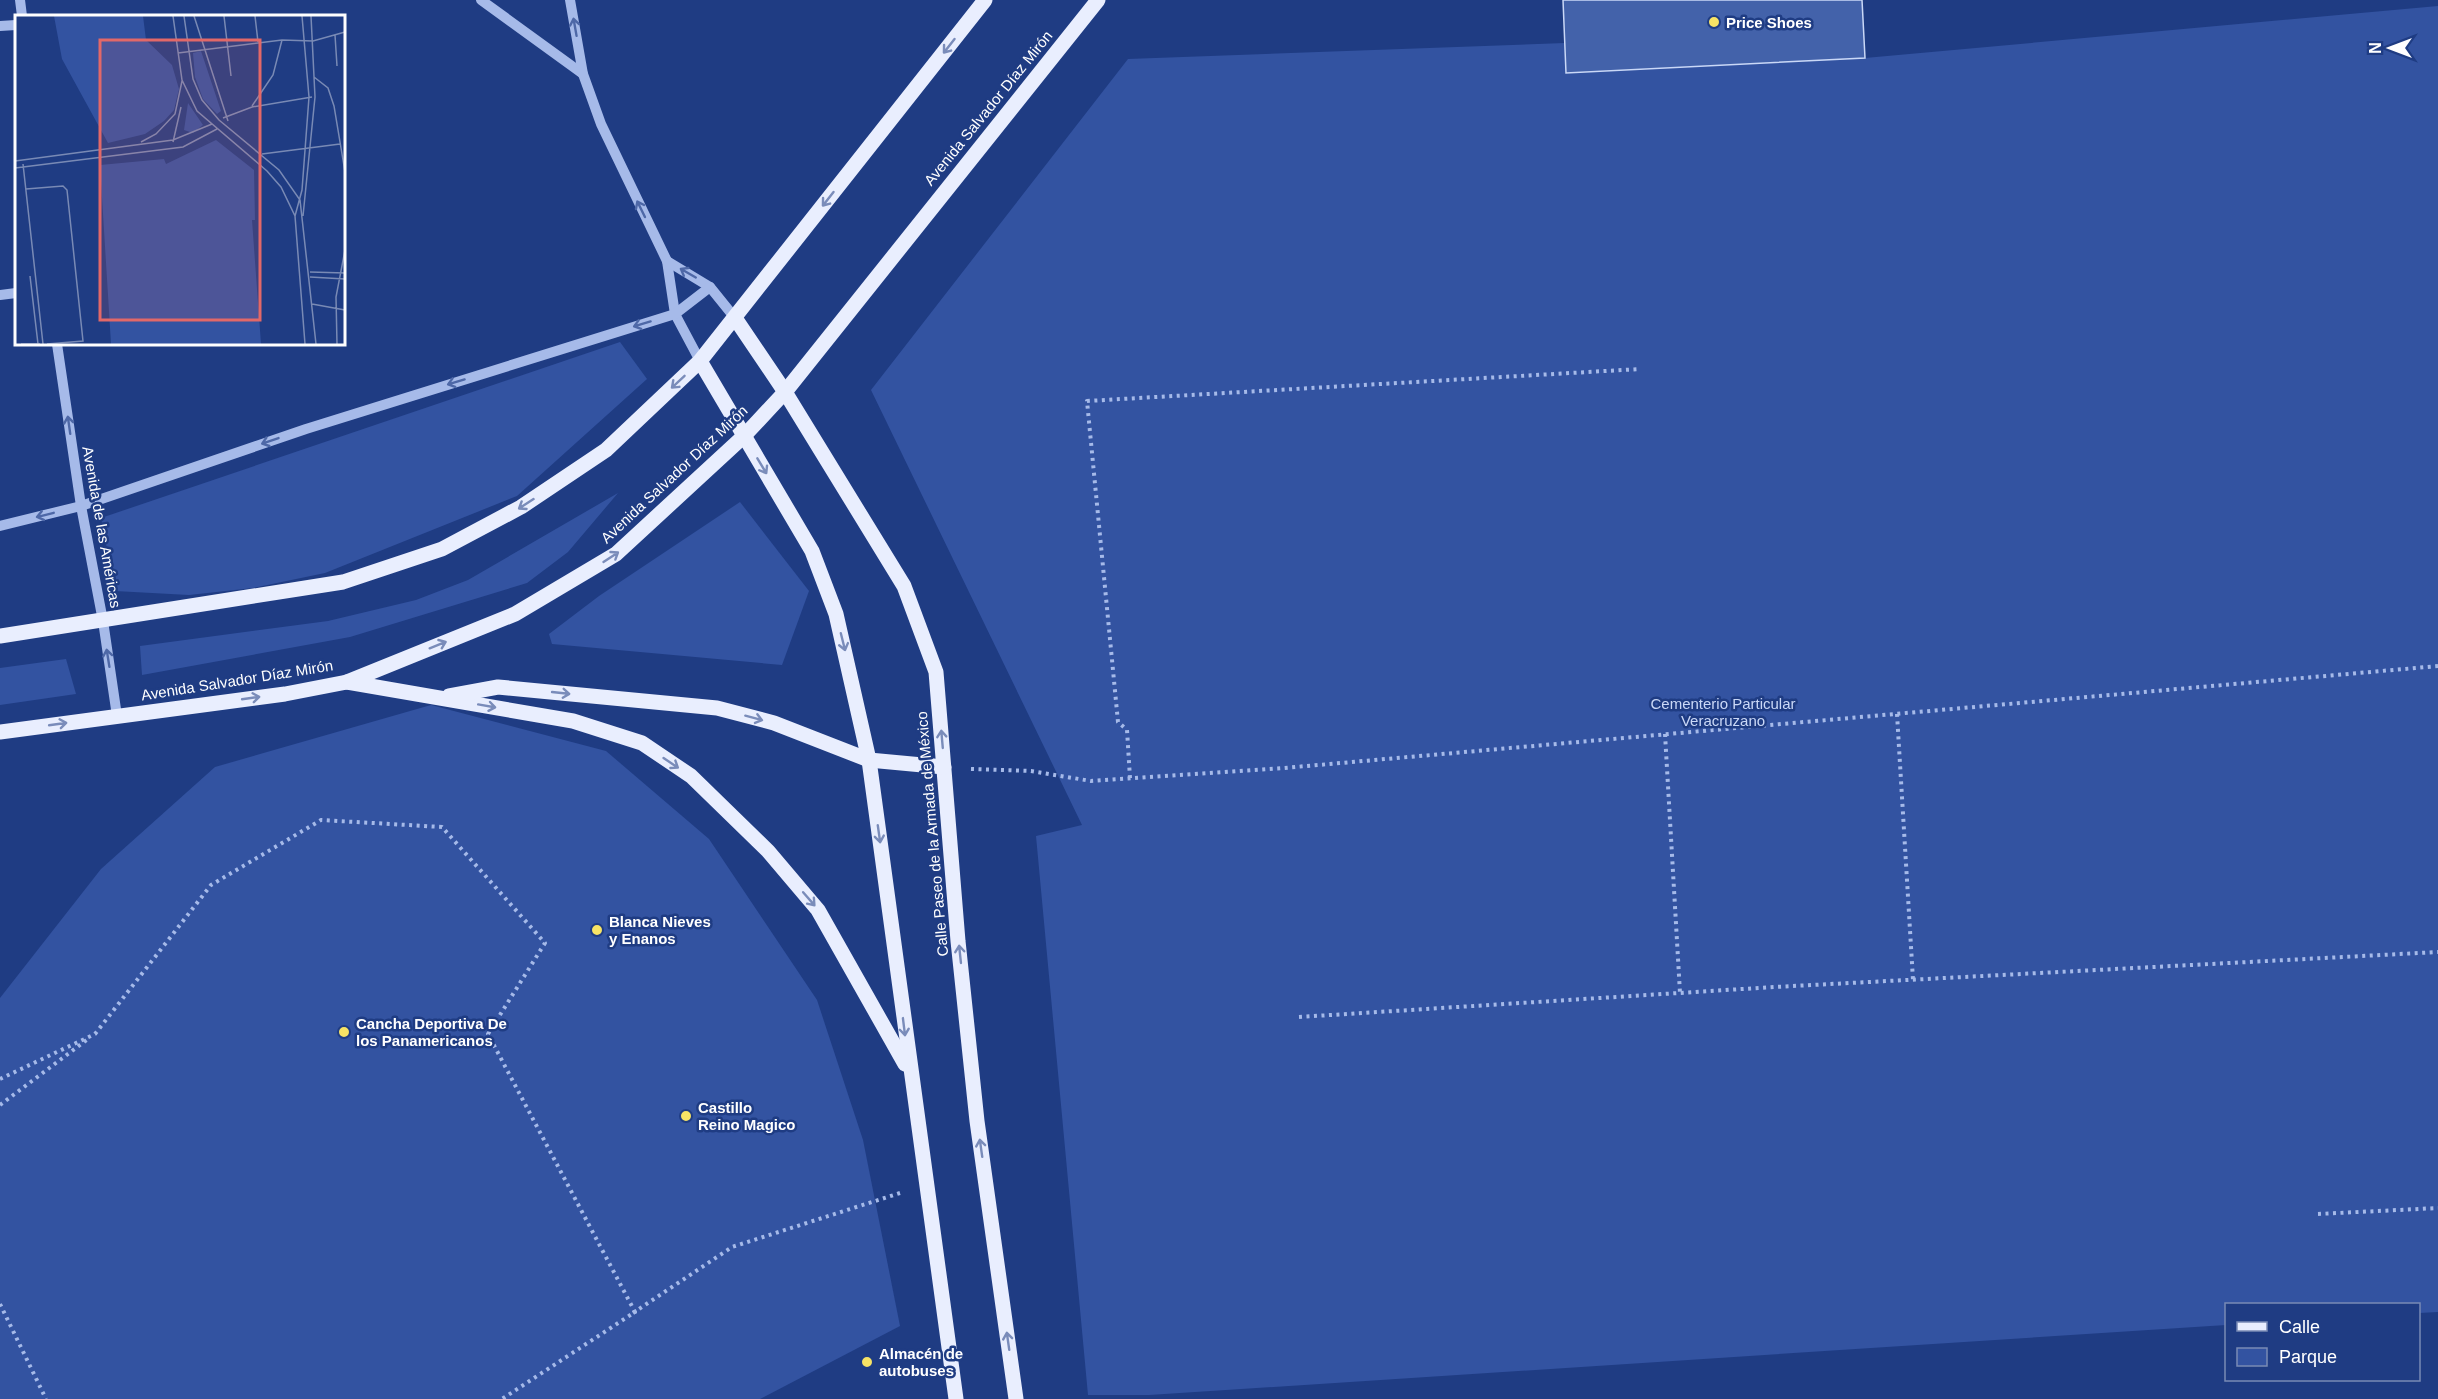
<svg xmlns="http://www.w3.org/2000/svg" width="2438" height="1399" font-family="Helvetica,sans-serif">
<rect width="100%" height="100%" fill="#1f3c83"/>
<!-- green -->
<g fill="#3353a1">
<polygon points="2438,6 2438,1312 2419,1313 2418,1304 2226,1304 2226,1325 1149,1395 1088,1395 1036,836 1082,825 871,390 1128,59 1565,43 1566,73 1865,58"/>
<polygon points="620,342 647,379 517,496 325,573 253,588 189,595 115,591 101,518"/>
<polygon points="618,493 568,552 527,583 350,637 142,675 140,646 328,621 416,600 468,580"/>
<polygon points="740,502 809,591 782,665 552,644 549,634 599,596"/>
<polygon points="66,659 76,694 0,705 0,668"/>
<polygon points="431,705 606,751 709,839 817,1000 863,1140 900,1326 760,1399 0,1399 0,998 101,869 215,767"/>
</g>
<!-- building -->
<polygon fill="#4362aa" stroke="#cad8f7" stroke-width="1.5" points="1563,0 1862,0 1865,58 1566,73"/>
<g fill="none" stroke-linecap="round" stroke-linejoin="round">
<!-- path -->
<g stroke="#a6bae9" stroke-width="4" stroke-dasharray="3 4.5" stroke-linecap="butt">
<polyline points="1897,714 1913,980"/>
<polyline points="1665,734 1680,993"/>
<polyline points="971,769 1031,771 1091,781 1284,768 2438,666"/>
<polyline points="1130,778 1127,730 1118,722 1087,401 1640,369"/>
<polyline points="1299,1017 1774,987 2438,952"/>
<polyline points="0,1079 95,1034 211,885 321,820 442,827 545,943 488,1034 635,1312 502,1399"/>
<polyline points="0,1105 88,1039"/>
<polyline points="2318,1214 2438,1208"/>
<polyline points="0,1304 46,1399"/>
<polyline points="633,1313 732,1247 900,1193"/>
</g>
<!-- minor -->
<g stroke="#a6bae9" stroke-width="10">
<polyline points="20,0 22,16"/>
<polyline points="481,0 583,74"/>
<polyline points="570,0 583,74 601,124 667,261 675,314 700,361"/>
<polyline points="0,26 16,25"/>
<polyline points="667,261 710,287 735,318"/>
<polyline points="0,295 16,293"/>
<polyline points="57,344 81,506 103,621 117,716"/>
<polyline points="0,526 81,506 306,429 675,314 710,287"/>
</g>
<!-- major -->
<g stroke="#e9eefe" stroke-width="15">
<polyline points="735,318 785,392 904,586 936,672 958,941 977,1121 1016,1399"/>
<polyline points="700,361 812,551 836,614 869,760 956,1399"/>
<polyline points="0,636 343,582 442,549 521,507 606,450 700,361 985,0"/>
<polyline points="347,682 573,721 642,743 691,776 768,851 818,910 905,1064"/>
<polyline points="449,696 498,687 717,708 774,723 869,760 944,767"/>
<polyline points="0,732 285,694 347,682 515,614 616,554 744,436 785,392 1098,0"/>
</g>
</g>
<!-- one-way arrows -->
<defs><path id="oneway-shaft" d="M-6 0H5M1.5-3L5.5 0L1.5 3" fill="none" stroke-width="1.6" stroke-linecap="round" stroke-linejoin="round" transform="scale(1.5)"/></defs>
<g stroke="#4e68a7">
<use href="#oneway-shaft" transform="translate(575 27) rotate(-100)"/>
<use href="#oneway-shaft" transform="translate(641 209) rotate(-116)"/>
<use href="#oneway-shaft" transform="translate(688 273) rotate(-150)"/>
<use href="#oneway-shaft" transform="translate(642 324) rotate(163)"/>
<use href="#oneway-shaft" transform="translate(456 382) rotate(163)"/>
<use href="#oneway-shaft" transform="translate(69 425) rotate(-98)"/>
<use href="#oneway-shaft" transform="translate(270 441) rotate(161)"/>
<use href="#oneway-shaft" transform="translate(45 515) rotate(166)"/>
<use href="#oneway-shaft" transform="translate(108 658) rotate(-99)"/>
</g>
<g stroke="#7a8cba">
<use href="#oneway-shaft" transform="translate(949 46) rotate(128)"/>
<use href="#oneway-shaft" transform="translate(828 199) rotate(128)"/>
<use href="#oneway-shaft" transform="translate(678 382) rotate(137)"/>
<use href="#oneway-shaft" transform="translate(762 466) rotate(59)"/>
<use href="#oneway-shaft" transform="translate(526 504) rotate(147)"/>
<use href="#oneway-shaft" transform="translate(611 557) rotate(-33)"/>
<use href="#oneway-shaft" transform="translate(843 642) rotate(76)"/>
<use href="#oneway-shaft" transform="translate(438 645) rotate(-22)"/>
<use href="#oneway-shaft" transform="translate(561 693) rotate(6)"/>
<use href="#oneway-shaft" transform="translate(251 698) rotate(-8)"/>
<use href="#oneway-shaft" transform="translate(487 706) rotate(10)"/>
<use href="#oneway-shaft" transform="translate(754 718) rotate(15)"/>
<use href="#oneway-shaft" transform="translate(58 724) rotate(-8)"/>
<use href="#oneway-shaft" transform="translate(942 739) rotate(-95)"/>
<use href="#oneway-shaft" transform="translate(671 763) rotate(34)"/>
<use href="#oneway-shaft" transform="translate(879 834) rotate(82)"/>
<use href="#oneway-shaft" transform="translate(809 899) rotate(49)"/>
<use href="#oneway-shaft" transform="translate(960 954) rotate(-96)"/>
<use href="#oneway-shaft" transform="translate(904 1027) rotate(83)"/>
<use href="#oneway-shaft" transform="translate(981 1148) rotate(-98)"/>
<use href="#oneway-shaft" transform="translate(1008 1341) rotate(-98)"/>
</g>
<!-- markers -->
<g fill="#f7e365" stroke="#1f3c83" stroke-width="2">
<circle cx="1714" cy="22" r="6"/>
<circle cx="597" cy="930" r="6"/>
<circle cx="344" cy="1032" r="6"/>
<circle cx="686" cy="1116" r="6"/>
<circle cx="867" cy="1362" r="6"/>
</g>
<g text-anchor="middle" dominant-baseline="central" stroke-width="5" stroke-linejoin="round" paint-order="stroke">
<!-- poi labels -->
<g font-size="15" font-weight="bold" fill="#fff" stroke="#1f3c83" text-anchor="start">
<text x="1726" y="22">Price Shoes</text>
<text x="609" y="921">Blanca Nieves<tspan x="609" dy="17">y Enanos</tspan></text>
<text x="356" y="1023">Cancha Deportiva De<tspan x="356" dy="17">los Panamericanos</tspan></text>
<text x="698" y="1107">Castillo<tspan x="698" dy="17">Reino Magico</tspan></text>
<text x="879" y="1353">Almacén de<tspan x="879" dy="17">autobuses</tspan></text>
</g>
<!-- street labels -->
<g font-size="15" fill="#fff" stroke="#1f3c83">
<text transform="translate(988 108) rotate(-51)">Avenida Salvador Díaz Mirón</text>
<text transform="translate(674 474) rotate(-43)">Avenida Salvador Díaz Mirón</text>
<text transform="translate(102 527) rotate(80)">Avenida de las Américas</text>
<text transform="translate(237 680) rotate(-9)">Avenida Salvador Díaz Mirón</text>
<text transform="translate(932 834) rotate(-95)">Calle Paseo de la Armada de México</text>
</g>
<!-- park labels -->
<g font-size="15" fill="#cad8f7" stroke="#1f3c83">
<text x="1723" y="703">Cementerio Particular<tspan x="1723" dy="17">Veracruzano</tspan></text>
</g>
</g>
<!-- overview -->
<g transform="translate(15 15)">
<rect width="330" height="330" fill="#1f3c83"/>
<path d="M39 1H128L131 25 157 50 164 74 159 95 149 106 130 119 93 128 47 44ZM186 36 206 96 202 99 188 84 180 62 178 38ZM173 88 188 110 178 118 169 115ZM201 125 239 155 240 205H237L246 329H96L85 150 149 144 151 149Z" fill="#3353a1"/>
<path fill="none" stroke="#798ab5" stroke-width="1.5" d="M158 1 167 65 182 96 252 156 266 172 280 201 290 329M169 1 178 64 187 85 204 105 264 155 285 185 301 329M179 1 213 106M209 1 216 61M240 1 243 27M320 20 322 51M163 38 267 25 298 26 330 17M299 62 313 73 319 91 330 157M237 91 258 60 267 25M208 103 237 92 297 82M126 127 141 119 160 99 167 66M158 127 166 92M247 139 325 129M0 146 158 125 197 109M8 149 28 329M0 153 168 132 202 114M11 174 48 171 52 175 68 326 32 329M280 201 287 175 294 82 287 1M288 201 300 82 296 1M295 257 330 258M15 261 23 329M295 262 330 264M297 289 330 295M6 329H25M322 329 321 282 330 235"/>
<path fill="#e26868" fill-opacity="0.15" stroke="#e26868" stroke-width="3" d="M85 25H245V305H85Z"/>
<rect width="330" height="330" fill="none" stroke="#fff" stroke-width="3"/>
</g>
<!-- legend -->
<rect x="2225" y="1303" width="195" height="78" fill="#1f3c83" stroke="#798ab5" stroke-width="1.5"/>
<rect x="2237" y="1322" width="30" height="9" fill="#e9eefe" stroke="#798ab5" stroke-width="1.5"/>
<text x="2279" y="1333" font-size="18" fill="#ffffff">Calle</text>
<rect x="2237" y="1348" width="30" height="18" fill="#3353a1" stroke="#798ab5" stroke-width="1.5"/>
<text x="2279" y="1363" font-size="18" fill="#ffffff">Parque</text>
<!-- north arrow -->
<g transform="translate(2390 48) rotate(270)" stroke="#1f3c83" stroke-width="4.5" paint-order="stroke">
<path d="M0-4.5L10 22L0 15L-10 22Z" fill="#ffffff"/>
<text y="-9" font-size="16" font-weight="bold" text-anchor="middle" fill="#ffffff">N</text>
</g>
</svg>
